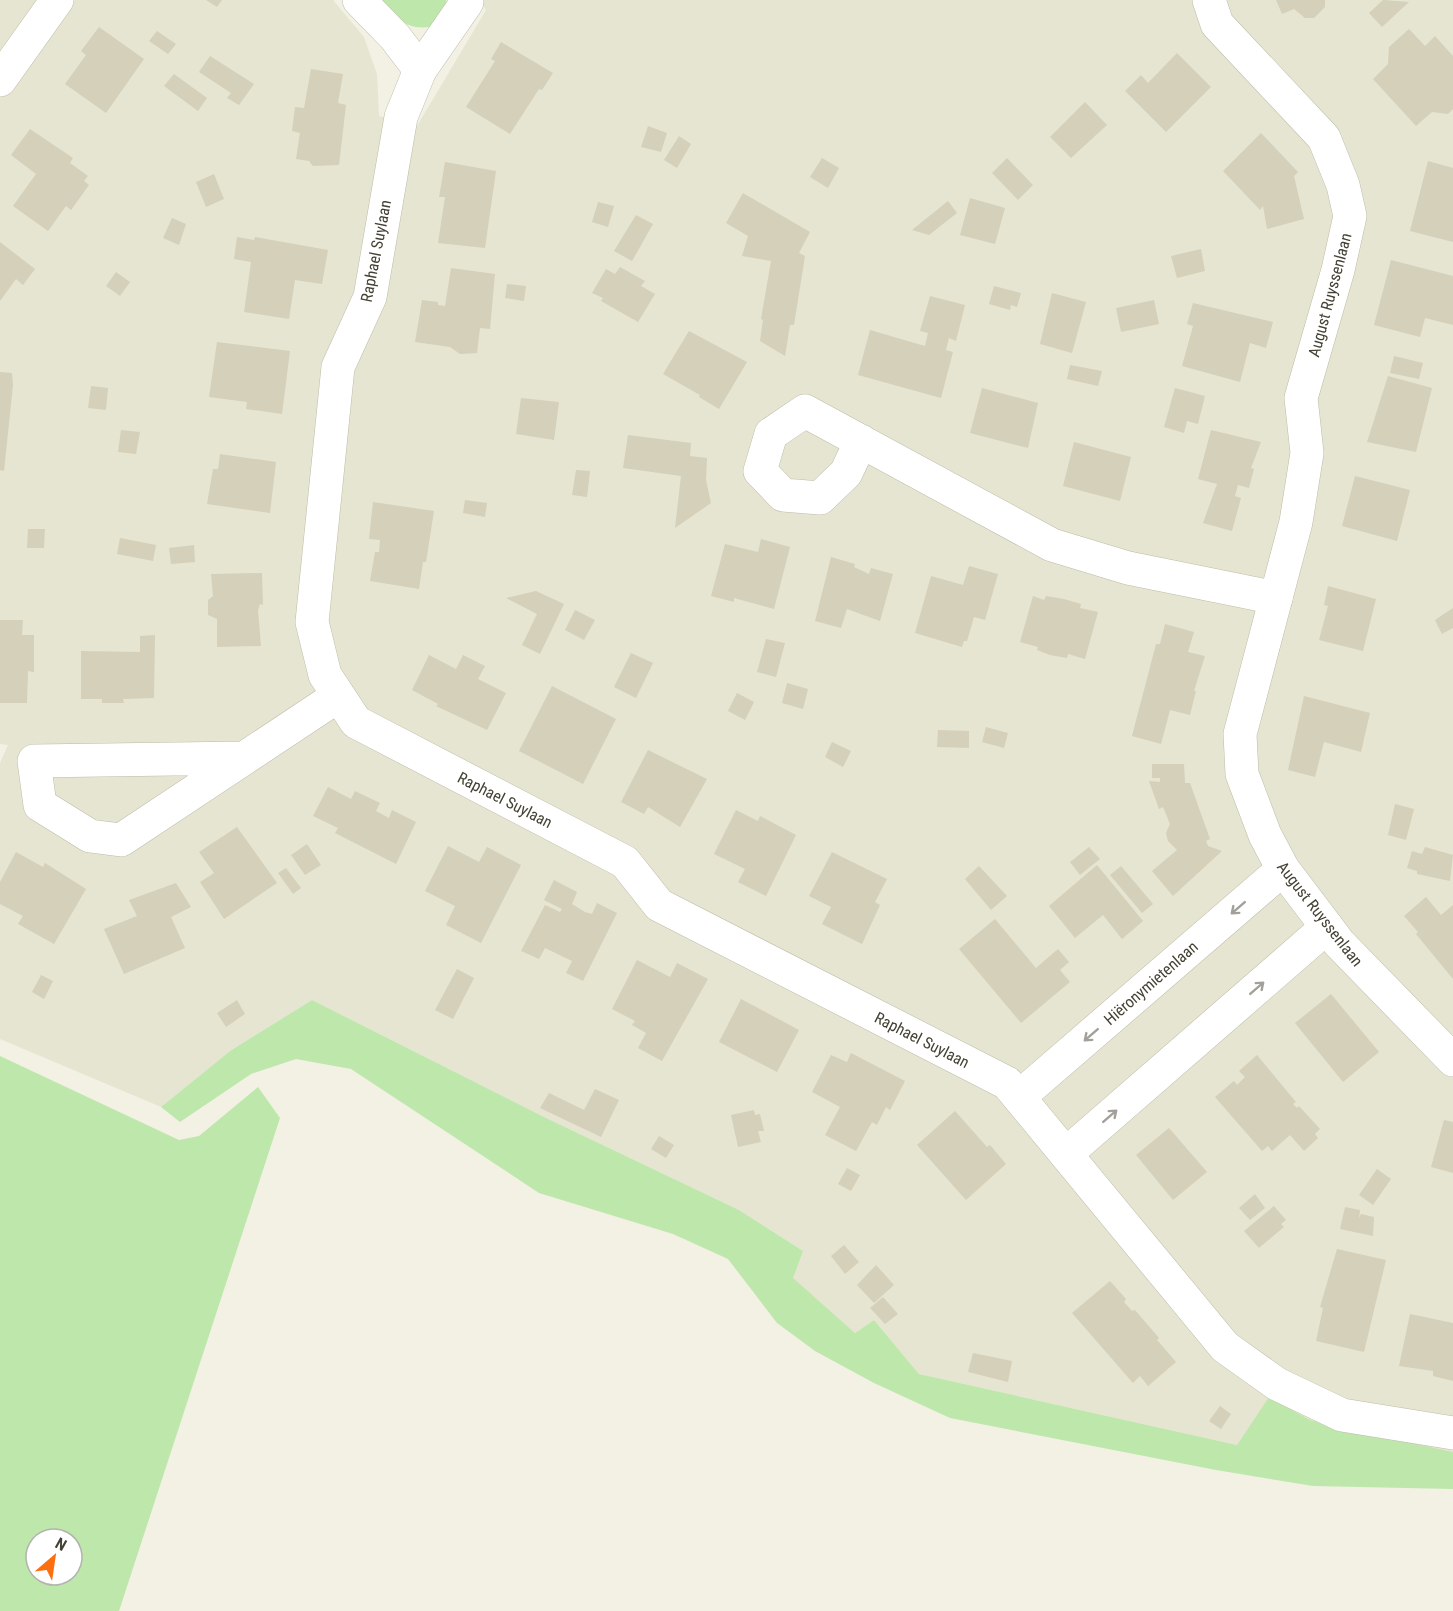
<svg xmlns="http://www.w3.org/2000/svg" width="1453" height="1611" font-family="'Roboto Condensed',sans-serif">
<rect width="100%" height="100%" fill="#f2f1e4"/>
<!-- residential -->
<polygon fill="#e6e5d2" points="0,0 333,0 364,37 377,74 379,116 417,126 486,10 479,0 1453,0 1453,1452 1310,1420 1270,1397 1237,1445 919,1374 874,1320 855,1333 792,1278 803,1251 739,1210 544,1117 312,1000 230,1051 161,1107 0,1039 0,763 8,745 0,744"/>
<!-- green -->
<g fill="#bee7ac" fill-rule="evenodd">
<path d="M380 0H446L448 6 430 27C404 30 397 17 380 0Z"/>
<polygon points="312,1000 544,1117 739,1210 803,1251 793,1278 855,1333 874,1320 919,1374 1237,1445 1269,1397 1310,1420 1453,1452 1453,1489 1313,1486 1216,1470 950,1418 874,1383 815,1351 777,1323 728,1259 673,1234 539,1193 351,1069 296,1059 251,1074 180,1122 161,1107 230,1051"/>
<path d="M0 1056 179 1140 199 1136 258 1087 280 1118 119 1611H0ZM36 1539H72V1575H36Z"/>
</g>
<!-- building -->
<g fill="#d4d0b9">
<polygon points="206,0 222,0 217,7"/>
<polygon points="1276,0 1325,0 1325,7 1314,18 1305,18 1294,9 1282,14"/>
<polygon points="1383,0 1409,2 1382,27 1369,13"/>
<polygon points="99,27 144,59 106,113 65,84 86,55 81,51"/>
<polygon points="1409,29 1425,46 1435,36 1453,56 1453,109 1448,114 1432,112 1416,126 1373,79 1388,64 1389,47"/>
<polygon points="157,31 176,44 168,54 149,41"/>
<polygon points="501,42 553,73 542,90 539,89 510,134 466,107 495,61 491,59"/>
<polygon points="1177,53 1211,87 1166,132 1125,91 1141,75 1148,83"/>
<polygon points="210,56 254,84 239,105 227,98 231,93 199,72"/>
<polygon points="311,69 343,74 338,103 346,105 339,165 313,166 309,161 296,159 300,133 292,131 295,107 304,108"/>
<polygon points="174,74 207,98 198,111 164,86"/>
<polygon points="1085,102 1107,125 1071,158 1050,137"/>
<polygon points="648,126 667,133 661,152 641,147"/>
<polygon points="30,129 73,158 70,163 88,176 84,181 89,185 71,210 66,206 48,231 13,206 36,174 11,155"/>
<polygon points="1261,133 1298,172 1294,176 1304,219 1267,229 1263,206 1260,210 1223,171"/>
<polygon points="679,136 691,144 677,168 664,160"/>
<polygon points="822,158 839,168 828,188 810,177"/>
<polygon points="1007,158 1033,185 1018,200 992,173"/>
<polygon points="1428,161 1453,168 1453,242 1410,231"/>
<polygon points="445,162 496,171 485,248 438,243 445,197 439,197"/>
<polygon points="214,174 224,199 206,207 196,182"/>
<polygon points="743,193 810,232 799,253 805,256 794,325 790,325 785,356 760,341 763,320 761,319 771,261 742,256 748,236 726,223"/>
<polygon points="970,198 1005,208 995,244 960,235"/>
<polygon points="948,201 957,213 929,235 912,230"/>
<polygon points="598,202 614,206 608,227 592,222"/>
<polygon points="636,215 653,224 632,261 614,251"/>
<polygon points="172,218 186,224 179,245 163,238"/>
<polygon points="237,237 254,240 255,237 328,250 322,284 295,280 289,319 244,312 251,262 234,259"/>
<polygon points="0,242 35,269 23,285 16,279 0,301"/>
<polygon points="1201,249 1205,271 1177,278 1171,256"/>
<polygon points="1391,260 1453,276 1453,325 1425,318 1420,337 1374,325"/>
<polygon points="620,267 645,281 641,286 655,294 638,322 601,301 603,298 592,293 606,269 615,274"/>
<polygon points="451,268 495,274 490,329 480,328 477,353 460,354 450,347 415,342 422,300 438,302 438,305 445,306"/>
<polygon points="116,272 130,282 120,296 106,286"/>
<polygon points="507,284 526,286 524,301 505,298"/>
<polygon points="994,286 1021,293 1017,307 1011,305 1010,310 989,304"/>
<polygon points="1052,293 1086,302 1072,353 1040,344"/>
<polygon points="930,296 965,305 956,341 949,338 946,350 953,352 941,398 858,375 870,330 925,346 928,333 920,331"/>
<polygon points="1154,300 1159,324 1121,332 1116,308"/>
<polygon points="1193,303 1273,322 1266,348 1250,343 1240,382 1182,366 1193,326 1187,324"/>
<polygon points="689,331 747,362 719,409 699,397 700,395 663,374"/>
<polygon points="217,342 290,351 282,414 246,409 247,402 209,397"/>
<polygon points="1394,356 1423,363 1419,379 1390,373"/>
<polygon points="1070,365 1102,371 1098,386 1067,379"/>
<polygon points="0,372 12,373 13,385 4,471 0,470"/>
<polygon points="1388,376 1432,388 1416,452 1367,442"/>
<polygon points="91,386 108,388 106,410 88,408"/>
<polygon points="982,388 1038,403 1028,448 970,433"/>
<polygon points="1175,388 1205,396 1198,424 1187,421 1184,433 1164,427"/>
<polygon points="521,398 559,402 554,440 516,434"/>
<polygon points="121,430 140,432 136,454 118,452"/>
<polygon points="1211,430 1261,442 1251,468 1254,469 1249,488 1238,485 1235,496 1241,498 1232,531 1203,523 1217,484 1198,479"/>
<polygon points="628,435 691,443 690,456 707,458 706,480 711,503 675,528 681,476 623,468"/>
<polygon points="1074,442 1131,457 1120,501 1063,486"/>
<polygon points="220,454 276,462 270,513 207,504 213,469 218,469"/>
<polygon points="576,470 590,471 587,497 572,495"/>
<polygon points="1355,476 1410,490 1397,541 1342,526"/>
<polygon points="465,500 487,503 485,517 463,513"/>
<polygon points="373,502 434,511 426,562 423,562 419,589 370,581 375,552 379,552 380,540 369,539"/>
<polygon points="28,529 45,529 44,548 27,548"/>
<polygon points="120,538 156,545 153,561 117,554"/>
<polygon points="761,539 790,547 774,609 734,598 734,602 711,596 725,544 758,552"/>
<polygon points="194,545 195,562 171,564 169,548"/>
<polygon points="831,557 855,564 854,567 869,574 871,568 893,574 880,621 847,609 841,628 815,621"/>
<polygon points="969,566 998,574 985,620 974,617 967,641 964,641 962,647 915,633 931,576 963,585"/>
<polygon points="262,573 263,605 260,604 258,610 261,646 217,647 217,619 208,615 208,600 213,596 211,574"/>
<polygon points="1328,586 1376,599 1363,651 1319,640 1328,606 1324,605"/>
<polygon points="536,591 564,604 540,654 522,645 537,614 506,598"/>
<polygon points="1033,596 1044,600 1046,596 1064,599 1081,604 1080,608 1098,612 1085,659 1068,654 1067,658 1050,655 1037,650 1038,647 1020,642"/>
<polygon points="1453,608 1453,628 1442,634 1435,620"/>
<polygon points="575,610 595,620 584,640 565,630"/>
<polygon points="0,620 23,620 22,635 34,635 34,672 28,671 27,703 0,703"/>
<polygon points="1165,624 1194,632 1188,652 1205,656 1194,691 1196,691 1190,715 1170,710 1161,744 1132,736 1156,644 1160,644"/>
<polygon points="155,635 154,698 123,699 124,703 102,703 102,699 81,699 81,651 140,652 140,636"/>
<polygon points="766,639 785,643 776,677 757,672"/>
<polygon points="631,653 653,663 636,698 614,687"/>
<polygon points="429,655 456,669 463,655 485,666 478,679 506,693 487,730 436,706 438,704 412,690"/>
<polygon points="787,683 808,689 803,709 782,703"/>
<polygon points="552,686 616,719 583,784 519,751"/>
<polygon points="737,693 754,702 745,720 728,711"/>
<polygon points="1304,696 1370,713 1361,752 1324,742 1315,777 1288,770"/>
<polygon points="986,727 1008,733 1004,748 982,742"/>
<polygon points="938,730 969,731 969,748 937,747"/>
<polygon points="832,742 851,751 843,767 825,757"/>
<polygon points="648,750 707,779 680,827 648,807 644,814 621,802"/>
<polygon points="1152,764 1184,764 1185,783 1190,783 1210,839 1206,841 1208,846 1222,851 1173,896 1152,871 1177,850 1168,841 1166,833 1170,824 1163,807 1159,809 1149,781 1160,782 1160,778 1152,778"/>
<polygon points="328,787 351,799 355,791 380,803 376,811 389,818 392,810 416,822 396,864 335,833 338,828 313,816"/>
<polygon points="1395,804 1414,809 1406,840 1388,835"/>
<polygon points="736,810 758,821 760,816 796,835 766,896 738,882 745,869 714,854"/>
<polygon points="237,827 277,883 224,919 200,882 214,873 199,852"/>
<polygon points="307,844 321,865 305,875 291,855"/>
<polygon points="448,846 479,862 487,847 521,865 481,943 446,925 455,906 425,891"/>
<polygon points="1089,847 1100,859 1080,875 1070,862"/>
<polygon points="1425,847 1453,855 1450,881 1417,874 1417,871 1407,868 1412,851 1422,854"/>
<polygon points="16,852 43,867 45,863 86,889 54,944 18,924 23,916 0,904 0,882"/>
<polygon points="832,852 887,879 875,902 880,905 862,944 822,924 831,907 809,896"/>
<polygon points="1097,865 1143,921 1122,939 1103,915 1075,938 1049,906"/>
<polygon points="979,866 1007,896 991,910 965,879"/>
<polygon points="1121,866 1153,904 1142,913 1110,875"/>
<polygon points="286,868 301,888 293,894 278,873"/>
<polygon points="554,880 577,892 572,904 585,912 592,914 597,903 617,913 583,981 566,973 572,961 545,948 539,959 521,951 545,905 560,912 562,909 544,900"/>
<polygon points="176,883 191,907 171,917 185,948 124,974 104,929 137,916 129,900"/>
<polygon points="1426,897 1441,915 1453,905 1453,979 1416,934 1418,932 1404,916"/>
<polygon points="995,919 1036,968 1058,949 1069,962 1060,970 1070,982 1021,1023 959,949"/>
<polygon points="637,960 670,977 677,963 708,979 662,1061 638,1048 646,1033 632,1025 635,1021 612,1009"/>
<polygon points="457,969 474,978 453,1019 435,1010"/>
<polygon points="41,975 53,981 44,999 32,992"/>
<polygon points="1331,994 1379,1052 1343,1082 1295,1023"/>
<polygon points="741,999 799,1030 777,1072 719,1042"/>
<polygon points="237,1000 245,1014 226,1027 217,1013"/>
<polygon points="851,1053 905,1081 890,1110 886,1107 877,1125 872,1122 856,1151 825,1135 840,1107 812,1092 831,1055 847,1062"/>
<polygon points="1257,1055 1296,1102 1293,1104 1297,1108 1299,1106 1320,1129 1315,1134 1318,1138 1304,1151 1290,1135 1272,1151 1268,1146 1262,1151 1215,1097 1234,1081 1237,1085 1245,1077 1239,1071"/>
<polygon points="595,1089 619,1100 601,1137 540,1108 549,1093 584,1110"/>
<polygon points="754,1110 755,1115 760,1114 764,1131 758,1131 761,1142 738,1147 731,1115"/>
<polygon points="955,1111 987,1147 990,1145 1006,1164 966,1200 917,1145"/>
<polygon points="1444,1120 1453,1122 1453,1173 1431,1167"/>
<polygon points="1169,1128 1207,1172 1173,1200 1136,1155"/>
<polygon points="659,1136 674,1145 666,1158 651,1149"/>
<polygon points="847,1168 860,1175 851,1191 838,1184"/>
<polygon points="1377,1169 1391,1179 1373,1205 1359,1195"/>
<polygon points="1255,1194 1265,1208 1250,1220 1239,1208"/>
<polygon points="1274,1206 1286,1220 1281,1224 1284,1227 1259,1248 1244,1231"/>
<polygon points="1345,1207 1360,1210 1359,1218 1361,1214 1374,1217 1373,1236 1340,1229"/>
<polygon points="844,1245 859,1262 845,1274 831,1256"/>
<polygon points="1337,1249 1386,1260 1364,1352 1316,1341 1323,1308 1320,1307"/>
<polygon points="876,1265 894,1285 874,1303 857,1285"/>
<polygon points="1110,1281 1126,1299 1124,1302 1132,1311 1135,1310 1159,1338 1157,1340 1176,1362 1148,1386 1140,1376 1133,1383 1072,1313"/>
<polygon points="883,1297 898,1314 885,1324 870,1308"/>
<polygon points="1410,1314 1453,1323 1453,1381 1433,1376 1433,1371 1399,1366"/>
<polygon points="973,1353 1012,1361 1008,1382 968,1372"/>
<polygon points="1220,1406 1231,1414 1221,1429 1209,1421"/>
</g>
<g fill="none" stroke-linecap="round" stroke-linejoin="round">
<!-- minor casing -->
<g stroke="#bebca7" stroke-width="34">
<g id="minor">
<polyline points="359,0 395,37 420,70 401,117 370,297 338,367 312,622 325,675 356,722 625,862 659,905 1007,1083 1225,1347 1277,1384 1342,1415 1453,1433"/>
<polyline points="1209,0 1217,24 1324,138 1343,185 1350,216 1338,270 1301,398 1307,453 1296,522 1240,734 1242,774 1265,835 1283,869 1339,943 1453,1060"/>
<polyline points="420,70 467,2 465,0"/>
<polyline points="0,80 57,0"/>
<polyline points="861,441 846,473 820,498 783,495 760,471 771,434 805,411 1052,545 1128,568 1276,598"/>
<polyline points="244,758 34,761 40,805 90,836 121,840 338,696"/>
<polyline points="1019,1097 1283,869"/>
<polyline points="1066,1154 1327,927"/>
</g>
</g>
<!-- minor -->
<use href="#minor" stroke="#fff" stroke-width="33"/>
</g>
<!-- one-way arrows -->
<defs><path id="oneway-shaft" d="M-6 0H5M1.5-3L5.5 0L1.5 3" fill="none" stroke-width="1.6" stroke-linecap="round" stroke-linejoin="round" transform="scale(1.5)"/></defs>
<g stroke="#a2a09a">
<use href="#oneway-shaft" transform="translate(1238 908) rotate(139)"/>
<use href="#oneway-shaft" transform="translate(1257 988) rotate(-41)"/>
<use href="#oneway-shaft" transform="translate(1091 1035) rotate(139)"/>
<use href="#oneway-shaft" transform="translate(1110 1116) rotate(-41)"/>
</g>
<g text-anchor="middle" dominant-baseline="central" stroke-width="4.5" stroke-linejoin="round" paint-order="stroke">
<!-- street labels -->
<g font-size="16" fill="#444234" stroke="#fff">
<text transform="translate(376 251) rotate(-79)">Raphael Suylaan</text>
<text transform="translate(1330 295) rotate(-75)">August Ruyssenlaan</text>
<text transform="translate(505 800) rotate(27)">Raphael Suylaan</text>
<text transform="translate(1320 914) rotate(52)">August Ruyssenlaan</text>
<text transform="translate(1151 983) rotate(-41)">Hiëronymietenlaan</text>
<text transform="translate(922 1040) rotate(27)">Raphael Suylaan</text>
</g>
</g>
<!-- north arrow -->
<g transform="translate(54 1557) rotate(29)"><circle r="28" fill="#ffffff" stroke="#b4b3ae" stroke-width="1.5"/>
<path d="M0-4.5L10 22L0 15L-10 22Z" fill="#fc6f11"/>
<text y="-9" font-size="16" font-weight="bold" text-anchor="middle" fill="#444234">N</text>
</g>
</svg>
